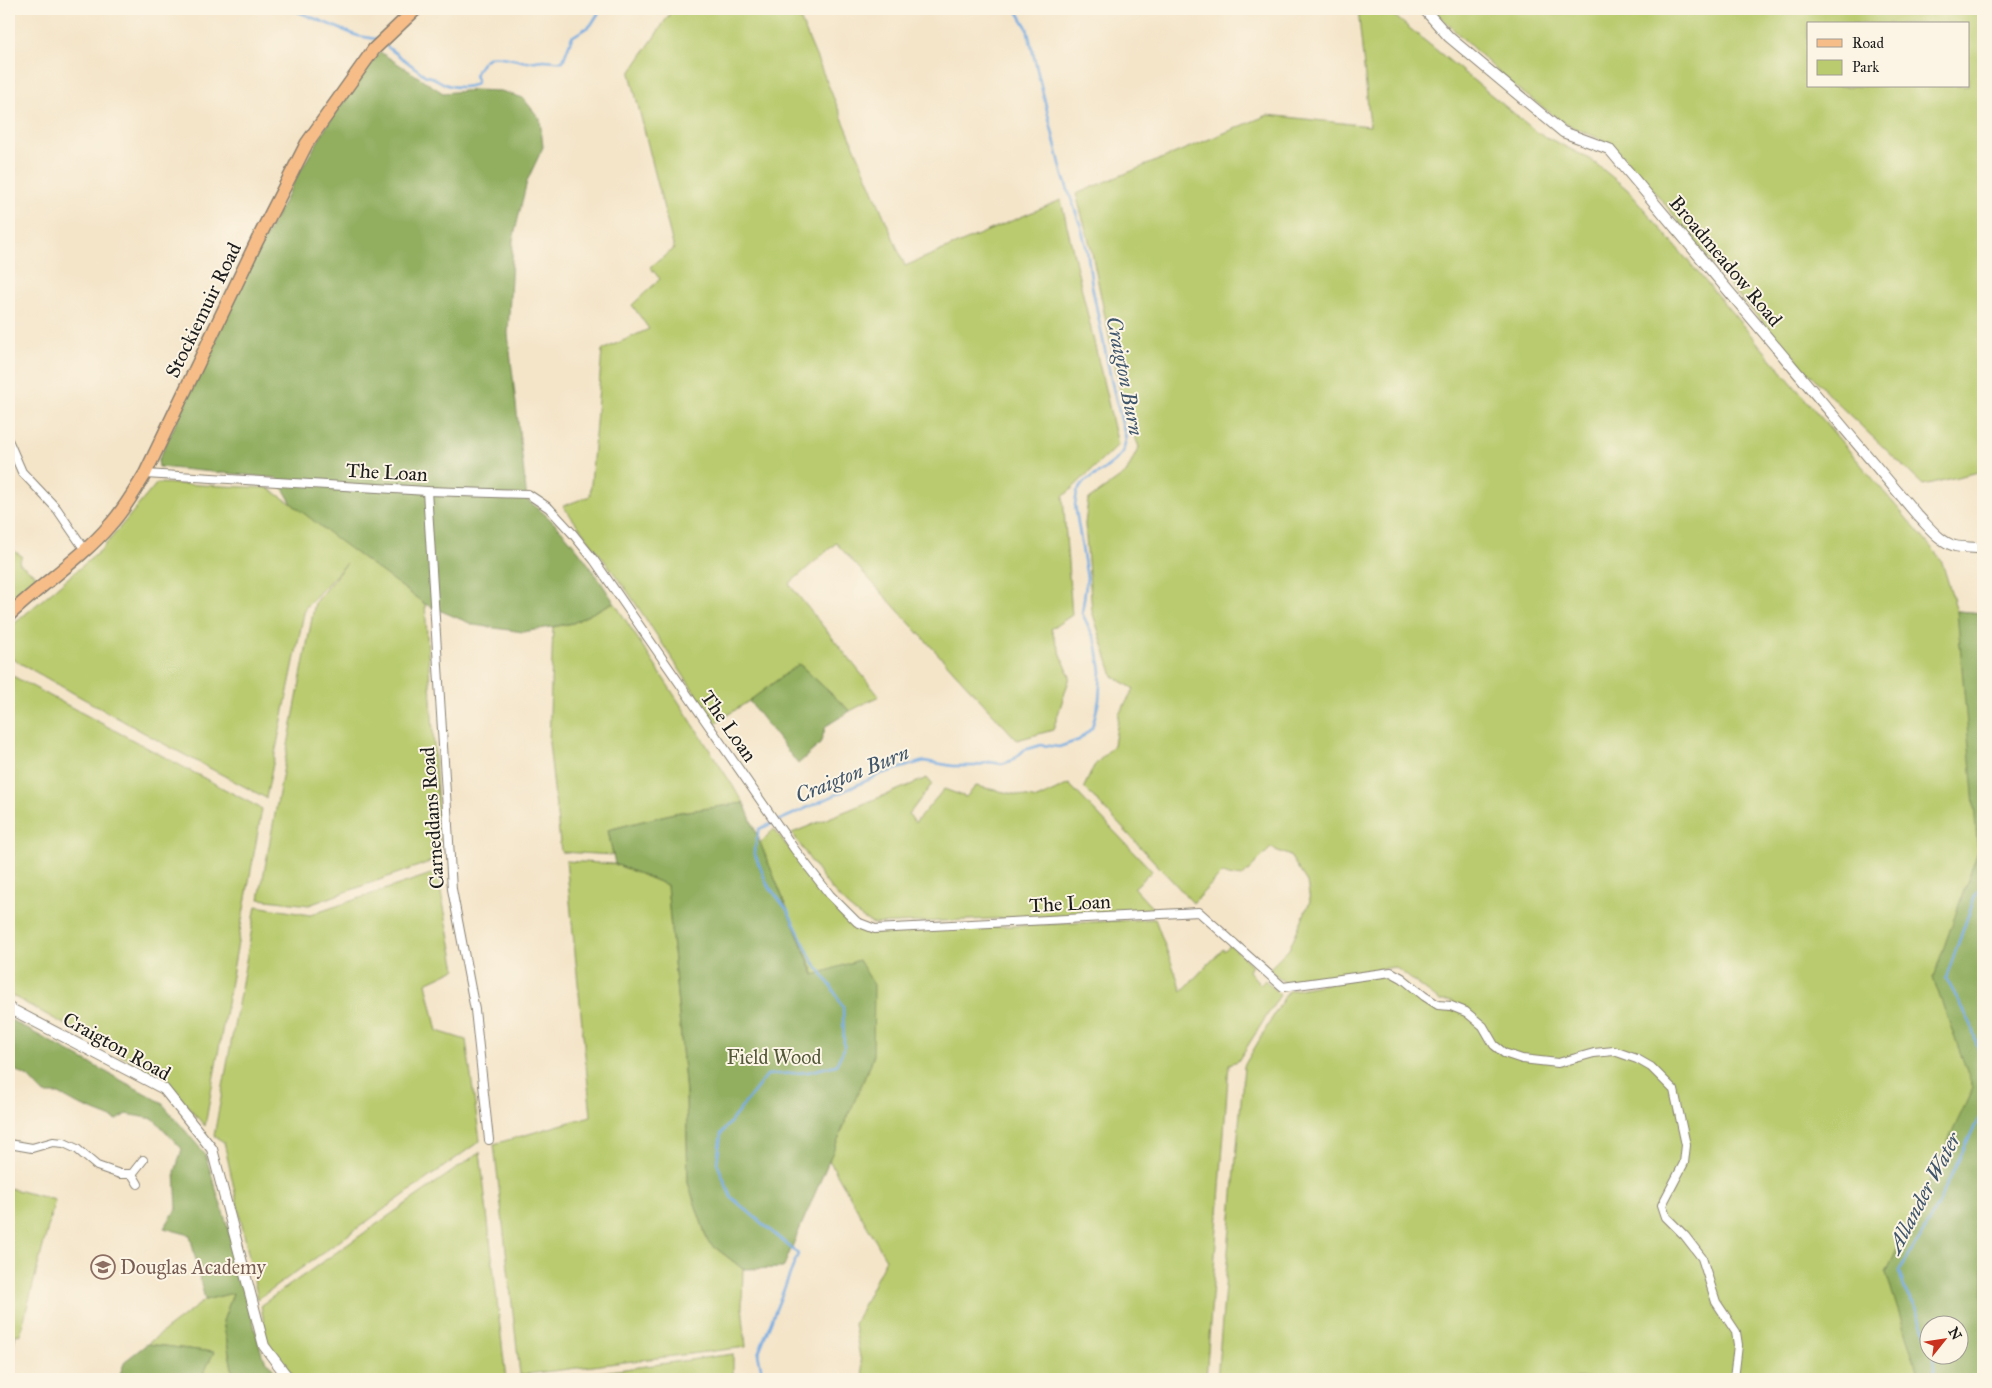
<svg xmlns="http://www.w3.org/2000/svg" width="1992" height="1388" font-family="'IM FELL Great Primer',serif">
<rect width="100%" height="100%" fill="#fcf5e5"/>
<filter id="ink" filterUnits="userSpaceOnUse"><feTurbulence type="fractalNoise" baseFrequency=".02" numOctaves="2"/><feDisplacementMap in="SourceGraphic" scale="10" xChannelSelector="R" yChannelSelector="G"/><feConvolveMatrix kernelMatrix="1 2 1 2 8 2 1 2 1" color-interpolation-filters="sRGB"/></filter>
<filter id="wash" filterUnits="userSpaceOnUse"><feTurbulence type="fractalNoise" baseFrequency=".0096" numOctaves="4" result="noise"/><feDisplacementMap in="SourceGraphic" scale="20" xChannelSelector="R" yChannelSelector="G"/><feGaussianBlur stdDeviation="1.12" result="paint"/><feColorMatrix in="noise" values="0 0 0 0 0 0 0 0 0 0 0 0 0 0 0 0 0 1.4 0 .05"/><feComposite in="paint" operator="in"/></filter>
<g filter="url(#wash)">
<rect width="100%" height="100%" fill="#f4e5c9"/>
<!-- green -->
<g fill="#b9cb6e" stroke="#6a7445" fill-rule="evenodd">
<polygon points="678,9 796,9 905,266 1061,200 1118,445 1063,497 1072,615 1051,629 1070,677 1053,730 1017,740 836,543 789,584 879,696 850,711 799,664 749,701 715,723 628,592 563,506 590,496 602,350 649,329 632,305 660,279 650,267 674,249 630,73 671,12"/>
<path d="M1358 9H1386L1538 133 1590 159 1627 189 1941 559 1957 611 1983 613V1379H1217L1244 1066 1288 991 1362 977H1397L1431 1009 1445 1008 1451 1011 1452 1001H1440L1395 967 1284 982 1269 969 1289 949 1310 901 1307 882 1290 856 1271 848 1242 877 1221 874 1193 903 1084 787 1094 766 1114 745 1119 714 1134 689 1113 676 1092 611 1085 524 1088 500 1126 473 1139 447 1124 409 1091 248 1076 194 1268 115 1370 126ZM1930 1326H1960V1356H1930Z"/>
<path d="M1432 9H1983V471L1923 485 1837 403 1734 291 1652 188 1611 144 1564 123 1511 84ZM1808 24H1968V86H1808Z"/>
<polygon points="157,483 268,488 292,504 425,604 441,858 309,905 259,899 315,602 347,563 305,608 266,798 166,745 9,657 9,628 101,550"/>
<polygon points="9,548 22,556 19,563 39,578 9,604"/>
<polygon points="614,602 744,803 674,813 608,830 613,855 561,852 549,743 553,627 573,623"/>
<polygon points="9,674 262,809 205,1126 164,1079 9,994"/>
<path d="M927 778 932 784 909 814 915 823 944 789 966 797 976 786 1037 799 1069 784 1152 871 1134 888 1156 912 873 924C836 905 815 866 792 833Z"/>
<polygon points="774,829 843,918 866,933 1155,919 1182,991 1223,949 1224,951 1230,945 1252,965 1249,971 1260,984 1265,980 1280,995 1238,1061 1229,1064 1206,1379 864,1379 854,1324 886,1259 829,1160 873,1058 859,960 815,975 760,843"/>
<polygon points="566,861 615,864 667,885 686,1093 688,1183 708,1242 743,1269 742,1305 746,1347 520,1375 494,1144 591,1116"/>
<polygon points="437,872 456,969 426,983 437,1031 466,1040 480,1141 258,1299 224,1142 214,1136 256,906 310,915"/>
<polygon points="480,1152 506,1379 296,1379 267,1343 261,1305"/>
<polygon points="9,1188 55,1200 20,1335 16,1334 9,1363"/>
<polygon points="233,1293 223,1322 234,1379 201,1379 213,1352 147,1344 205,1300"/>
<polygon points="733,1354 733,1379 552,1379"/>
</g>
<!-- forest -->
<g fill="#92af61" stroke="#57663e" fill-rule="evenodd">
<path d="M380 52 443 93 474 90 501 91 523 98 540 119 543 147 527 181 513 240 508 334 527 500C565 527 589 564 614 602L573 623 523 632 474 625 425 604 338 540 292 504 277 478 159 467 158 461 246 275 297 176 333 116Z"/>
<path d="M1957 611 1983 613V1379H1920L1886 1273 1973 1088 1933 978 1978 851ZM1930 1326H1960V1356H1930Z"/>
<polygon points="799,664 850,711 826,726 820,744 798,764 749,701"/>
<polygon points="744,803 814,975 859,960 874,985 873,1058 783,1268 743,1269 708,1242 688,1183 686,1093 667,885 615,864 608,830 674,813"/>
<polygon points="9,1019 161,1102 205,1154 234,1247 262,1355 281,1379 234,1379 223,1321 233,1293 205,1300 190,1235 164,1228 177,1208 175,1172 182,1149 154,1119 126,1114 117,1120 77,1104 59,1094 44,1094 28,1077 9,1067"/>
<polygon points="147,1344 214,1352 201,1379 118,1379 125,1361"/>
</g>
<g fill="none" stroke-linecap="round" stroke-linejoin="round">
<!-- stream -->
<g stroke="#74abe2" stroke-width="2.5">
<polyline points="291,9 358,36 376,39"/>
<path d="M386 46 426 76C433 76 438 81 445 84 454 88 467 88 476 84L477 80 475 75C478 68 483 60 490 57 499 54 518 61 528 62 533 62 539 60 544 60 550 60 557 62 563 61L572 37 591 25 601 9"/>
<polyline points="778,821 881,774 924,761 953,766 975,766 989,762 1002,764 1013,760 1024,750 1041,745 1059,747 1079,740 1092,728 1099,700 1101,671 1096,642 1082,613 1087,578 1075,505 1077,492 1084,482 1102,471 1116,460 1123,452 1126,439 1111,379 1092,286 1087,250 1081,227 1063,176 1027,28 1016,9"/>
<polyline points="1983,884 1975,896 1946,978 1971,1024 1983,1066"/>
<path d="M1930 1344 1916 1307 1905 1291 1899 1271C1911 1252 1923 1234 1933 1214 1951 1180 1964 1144 1983 1111"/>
<polyline points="1933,1356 1935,1379"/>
<polyline points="767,1379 762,1372 758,1354 798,1254 731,1197 717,1163 721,1134 767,1075 808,1072 836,1065 844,1049 843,1007 831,986 812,960 788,911 767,884 754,852 759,829 773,823"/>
</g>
</g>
</g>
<g filter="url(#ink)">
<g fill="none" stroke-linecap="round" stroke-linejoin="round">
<!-- minor casing -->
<g stroke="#888072" stroke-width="10">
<g id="minor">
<polyline points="9,442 22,472 57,509 85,550"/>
<polyline points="145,474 427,491 528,494 549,508 573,534 594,560 795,850 830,895 857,922 875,929 1199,912 1283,987 1391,972 1402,978 1424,996 1438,1005 1451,1006 1466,1012 1483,1026 1494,1045 1504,1053 1522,1059 1558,1063 1594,1053 1614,1051 1637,1059 1651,1067 1674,1090 1686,1145 1684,1163 1662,1205 1666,1217 1685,1236 1702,1258 1716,1302 1736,1332 1738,1345 1734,1379"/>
<polyline points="427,491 452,889 475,1010 489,1140"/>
<polyline points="9,1144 32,1148 53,1142 64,1143 77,1149 97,1166 120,1174 132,1174 143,1160"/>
<polyline points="132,1174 138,1184"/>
</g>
</g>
<!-- tertiary casing -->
<g stroke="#888072" stroke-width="12">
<g id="tertiary">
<path d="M1424 9 1449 37 1563 132 1609 149 1918 516C1929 527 1940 542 1955 546 1964 548 1974 547 1983 549"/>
<polyline points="9,1008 164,1089 212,1149 264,1346 289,1379"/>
</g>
</g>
<!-- primary casing -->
<g stroke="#888072" stroke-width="15">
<path id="primary" d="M9 615C41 584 81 559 110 525 124 510 134 492 145 474L257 241 307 143 374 49 416 9"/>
</g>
<!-- minor -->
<use href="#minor" stroke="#fff" stroke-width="8"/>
<!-- tertiary -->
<use href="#tertiary" stroke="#fff" stroke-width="10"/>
<!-- primary -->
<use href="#primary" stroke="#f7bd88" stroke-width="12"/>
</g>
</g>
<!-- icons -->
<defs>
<g id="school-ring" transform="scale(1.25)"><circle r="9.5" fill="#fcf5e5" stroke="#8d6e63" stroke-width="1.5"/><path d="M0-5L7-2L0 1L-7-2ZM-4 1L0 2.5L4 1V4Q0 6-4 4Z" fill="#8d6e63"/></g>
</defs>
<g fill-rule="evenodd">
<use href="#school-ring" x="103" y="1267"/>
</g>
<g text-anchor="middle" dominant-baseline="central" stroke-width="4" stroke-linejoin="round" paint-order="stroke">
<!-- street labels -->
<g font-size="20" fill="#1c1c1c" stroke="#fcf5e5">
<text transform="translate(1726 261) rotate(50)">Broadmeadow Road</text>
<text transform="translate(203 310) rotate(-64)">Stockiemuir Road</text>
<text transform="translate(387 472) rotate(3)">The Loan</text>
<text transform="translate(729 726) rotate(55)">The Loan</text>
<text transform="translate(432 818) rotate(-94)">Carneddans Road</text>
<text transform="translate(1070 903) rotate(-3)">The Loan</text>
<text transform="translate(117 1046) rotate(29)">Craigton Road</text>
</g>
<!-- park labels -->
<g font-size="20" fill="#535939" stroke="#fcf5e5">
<text x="774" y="1057">Field Wood</text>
</g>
<!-- education labels -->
<g font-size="20" fill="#785e54" stroke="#fcf5e5" text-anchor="start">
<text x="120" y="1267">Douglas Academy</text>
</g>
<!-- water labels -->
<g font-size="21" font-style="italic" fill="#3f556b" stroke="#fcf5e5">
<text transform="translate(1125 376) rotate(79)">Craigton Burn</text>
<text transform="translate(852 774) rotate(-22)">Craigton Burn</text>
<text transform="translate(1924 1193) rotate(-62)">Allander Water</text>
</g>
</g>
<!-- margin -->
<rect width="1992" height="1388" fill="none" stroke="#fcf5e5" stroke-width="30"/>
<!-- legend -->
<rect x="1807" y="22" width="162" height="65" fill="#fcf5e5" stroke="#a29e95"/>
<rect x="1817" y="39" width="25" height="8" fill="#f7bd88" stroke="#a29e95"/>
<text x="1852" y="48" font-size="15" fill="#1c1c1c">Road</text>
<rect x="1817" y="60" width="25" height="15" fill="#b9cb6e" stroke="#a29e95"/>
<text x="1852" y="72" font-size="15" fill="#1c1c1c">Park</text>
<!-- north arrow -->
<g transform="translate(1944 1340) rotate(60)"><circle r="24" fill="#fcf5e5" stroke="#a29e95"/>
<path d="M0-4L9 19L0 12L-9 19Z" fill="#c8321e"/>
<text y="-8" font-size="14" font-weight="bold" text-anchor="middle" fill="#1c1c1c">N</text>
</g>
</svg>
